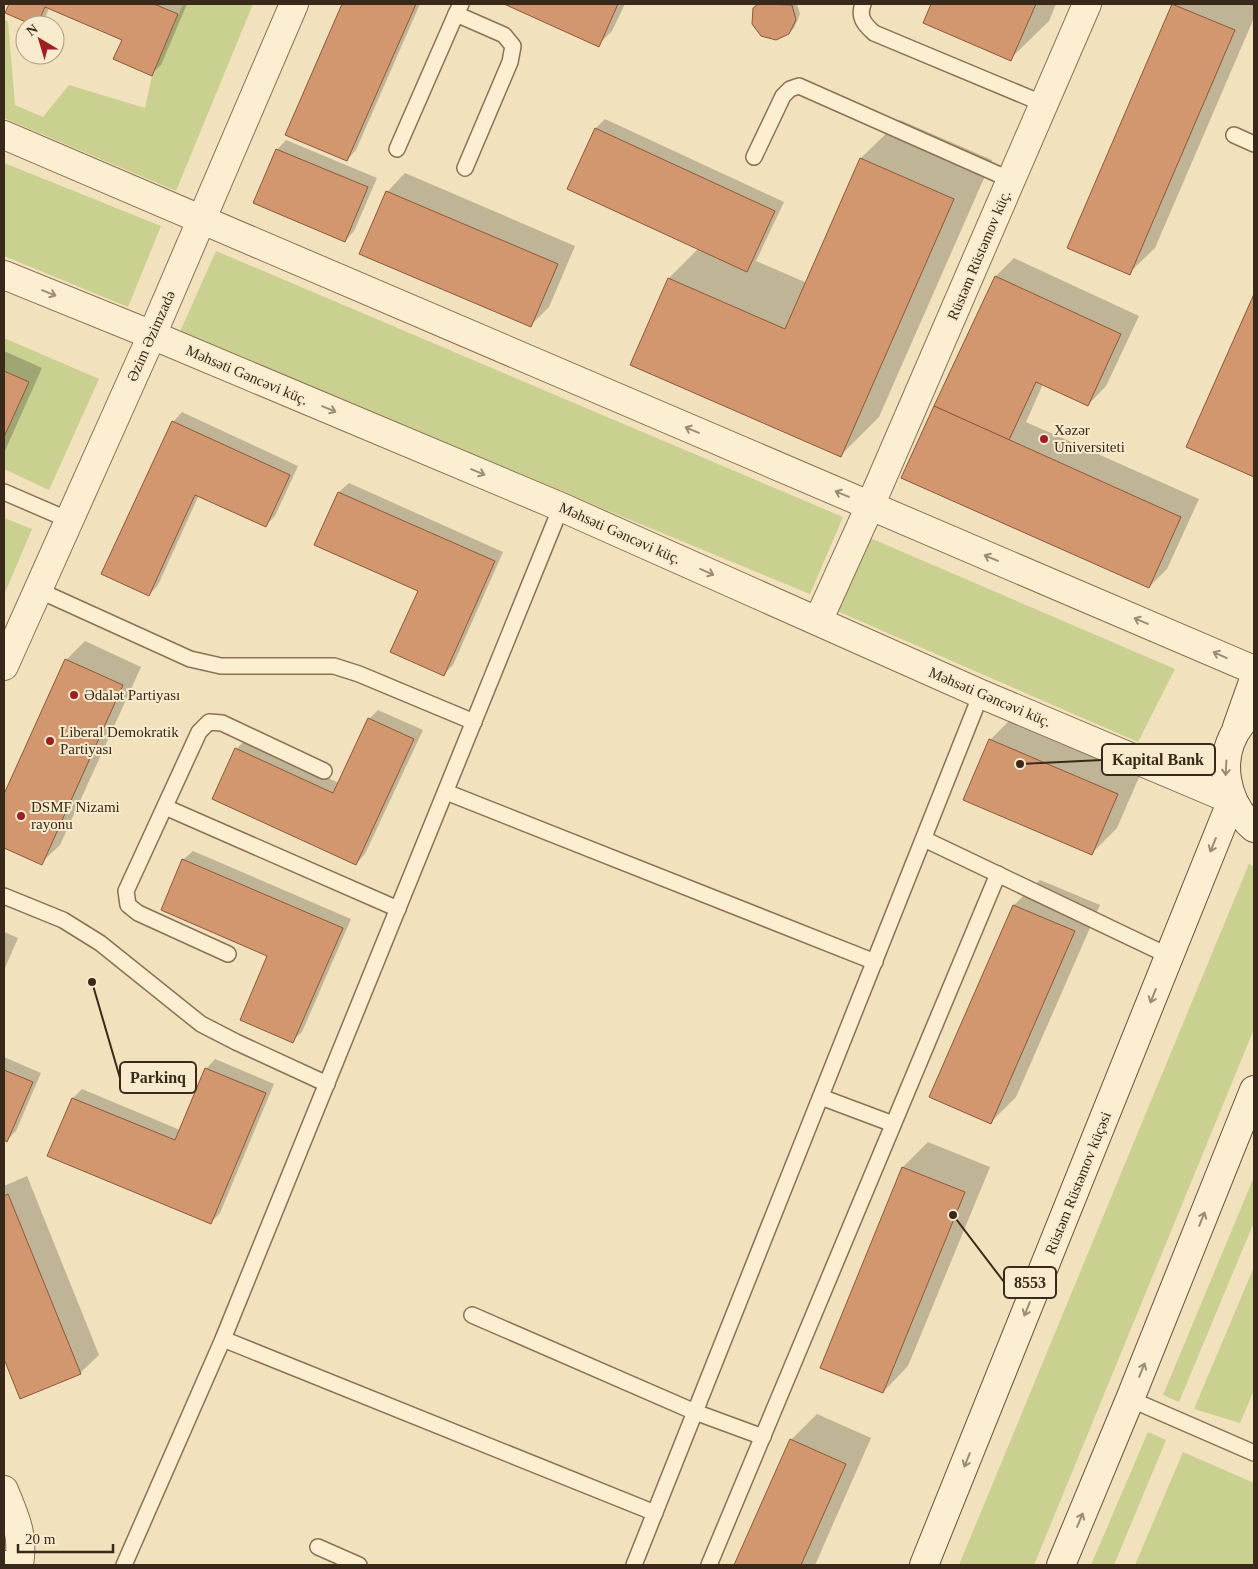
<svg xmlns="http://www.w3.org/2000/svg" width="1258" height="1569" font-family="'Times New Roman',serif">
<rect width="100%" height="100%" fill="#f1e1bc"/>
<!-- green -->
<g fill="#c9d090">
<polygon points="183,4 253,4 176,191 4,118 4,19 8,22 15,105 43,117 69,85 145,108 152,76"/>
<polygon points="4,163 161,226 128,307 4,256"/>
<polygon points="216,251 843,517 810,594 179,334"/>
<polygon points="4,338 99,379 49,490 4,469 4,437 29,382 4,371"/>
<polygon points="4,518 32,529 4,595"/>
<polygon points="870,538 1175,669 1138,742 837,611"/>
<polygon points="1249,864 1254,867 1254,1029 1034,1565 959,1565"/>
<polygon points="1254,1177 1254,1222 1179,1402 1163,1395"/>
<polygon points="1254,1267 1254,1390 1240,1423 1194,1409"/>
<polygon points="1148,1432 1166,1440 1114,1565 1091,1565"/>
<polygon points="1183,1452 1254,1483 1254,1560 1252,1565 1135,1565"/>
</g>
<!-- shadow -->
<g fill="#0003">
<polygon points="11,4 187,4 161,65 151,74 123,39 49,8 46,16 37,25 7,12"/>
<polygon points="343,4 420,4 356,150 347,160 287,134"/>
<polygon points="507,4 625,4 612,31 598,45"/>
<polygon points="759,4 797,4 800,14 794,28 789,33 754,9"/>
<polygon points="933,4 1056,4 1049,21 1010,59 925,22"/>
<polygon points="1173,4 1254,4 1254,18 1155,248 1129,273 1069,247"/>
<polygon points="605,119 784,202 756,261 807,283 861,158 900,120 992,160 879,417 841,455 669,278 698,249 596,128"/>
<polygon points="286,140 377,178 354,231 345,241 277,150"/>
<polygon points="405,173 575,246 549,307 530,326 387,192"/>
<polygon points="1014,258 1139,316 1106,386 1088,405 1043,384 1026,422 1199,499 1167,569 1149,587 903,477 996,276"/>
<polygon points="1254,297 1254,475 1188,446"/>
<polygon points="4,351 42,368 4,453"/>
<polygon points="182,412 298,466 275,516 266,525 199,495 158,585 149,595 173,422"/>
<polygon points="349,483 503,552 453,665 443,675 419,590 316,544 339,492"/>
<polygon points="85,641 141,667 60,845 41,863 4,846 4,797 66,660"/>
<polygon points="378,710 423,730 365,854 356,864 236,749 246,740 339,783 369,719"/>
<polygon points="1015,715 1143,768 1117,828 1092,853 990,740"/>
<polygon points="193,851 351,919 302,1032 292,1041 269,955 183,860"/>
<polygon points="1040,880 1100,905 1016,1097 991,1122 931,1096 1014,905"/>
<polygon points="4,932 18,938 4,970"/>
<polygon points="4,1057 41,1073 16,1131 7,1140 4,1139"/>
<polygon points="215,1059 274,1084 220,1213 211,1222 49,1155 73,1098 82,1089 180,1130 206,1069"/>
<polygon points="928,1142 990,1167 908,1366 883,1392 903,1167"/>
<polygon points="27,1176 99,1355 80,1373 20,1397 4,1355 4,1186"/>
<polygon points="817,1414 871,1438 815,1565 736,1565 791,1440"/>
</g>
<!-- building -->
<g fill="#d3976f" stroke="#8c5838">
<polygon points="9,4 154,4 178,14 152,76 113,59 122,40 45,7 37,25 33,25 5,13"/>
<polygon points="342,4 416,4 347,161 285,135"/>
<polygon points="504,4 618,4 599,47"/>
<polygon points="758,4 792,5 796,20 789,34 776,40 761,36 752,24 753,8"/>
<polygon points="931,4 1036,4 1011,61 923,23"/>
<polygon points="1172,4 1235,30 1130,275 1067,248"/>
<polygon points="595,128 775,211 747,272 567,189"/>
<polygon points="276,149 368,187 345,242 253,203"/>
<polygon points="860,158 954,199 841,457 630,365 668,278 785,329"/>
<polygon points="386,191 558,264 531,327 359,254"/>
<polygon points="995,276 1121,334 1088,406 1036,382 1009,440 934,406"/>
<polygon points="1254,294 1254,477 1186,447"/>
<polygon points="4,371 29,382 4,437"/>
<polygon points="934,406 1181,517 1149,588 901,478"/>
<polygon points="172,421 290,475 266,527 195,495 149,596 101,574"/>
<polygon points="338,492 495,561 444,676 390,652 418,591 314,545"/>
<polygon points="65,659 123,685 42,865 4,848 4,794"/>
<polygon points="368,718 414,739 356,865 212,799 235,748 333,793"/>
<polygon points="989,739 1118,794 1092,855 963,800"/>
<polygon points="182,859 343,928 293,1043 240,1020 267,956 161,910"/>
<polygon points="1013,905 1075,931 991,1124 929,1097"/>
<polygon points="205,1068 266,1093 211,1224 47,1156 72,1098 175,1140"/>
<polygon points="4,1070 33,1082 7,1142 4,1140"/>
<polygon points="902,1167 965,1192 883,1393 820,1368"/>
<polygon points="8,1194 81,1374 20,1399 4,1359 4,1196"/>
<polygon points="790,1439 846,1464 801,1565 734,1565"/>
</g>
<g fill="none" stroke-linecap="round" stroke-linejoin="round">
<!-- lane casing -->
<g stroke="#8b7154" stroke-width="18">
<g id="lane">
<polyline points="461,4 456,14 504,35 513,46 510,62 465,168"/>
<path d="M863 4C858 17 864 24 874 33L1044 104"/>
<polyline points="1234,135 1254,144"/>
<polyline points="397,149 456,14"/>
<polyline points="754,157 783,96 790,89 799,86 1011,180"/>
<polyline points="4,492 69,520"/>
<polyline points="38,590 190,659 221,666 334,666 359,674 474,722"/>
<polyline points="446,792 875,962"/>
<polyline points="165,807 398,909"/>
<polyline points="924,839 1169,956"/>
<polyline points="4,896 63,920 100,943 201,1024 236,1042 327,1084"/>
<polyline points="228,954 138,913 128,905 126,891 199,732 209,722 222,723 324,771"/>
<polyline points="821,1097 893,1124"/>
<polyline points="472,1315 695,1412 763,1437"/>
<polyline points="223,1339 655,1513"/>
<polyline points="1130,1399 1254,1453"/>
<polyline points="318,1547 359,1565"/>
<polyline points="124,1565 223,1339 561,507"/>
<polyline points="634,1565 981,694"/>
<polyline points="709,1565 998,874"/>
</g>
</g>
<!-- street casing -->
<g stroke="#8b7154" stroke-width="30">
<g id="street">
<polyline points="4,135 1254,670"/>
<polyline points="4,275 152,335 561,507 981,694 1232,800"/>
<polyline points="818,621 870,506 1087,4"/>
<polyline points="4,666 152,335 294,4"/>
<path d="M4 1490C15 1518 24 1534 19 1565"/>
</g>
</g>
<!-- secondary casing -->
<g stroke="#6c5138" stroke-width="30">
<g id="secondary">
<path d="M1254 710C1249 714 1245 719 1241 724 1216 756 1224 802 1254 828"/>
<polyline points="1237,727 1254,679"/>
<polyline points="4,1565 5,1565"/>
<polyline points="924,1565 1232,800"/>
<polyline points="1061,1565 1130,1399 1254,1090"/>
</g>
</g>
<!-- lane -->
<use href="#lane" stroke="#fceed0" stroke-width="15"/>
<!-- street -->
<use href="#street" stroke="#fceed0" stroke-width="28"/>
<!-- secondary -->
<use href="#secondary" stroke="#fceed0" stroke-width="28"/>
</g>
<!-- one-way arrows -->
<defs><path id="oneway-shaft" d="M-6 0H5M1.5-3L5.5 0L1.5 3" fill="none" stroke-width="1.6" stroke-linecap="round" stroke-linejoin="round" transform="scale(1.25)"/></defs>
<g stroke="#9a8c75">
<use href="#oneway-shaft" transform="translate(49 293) rotate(22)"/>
<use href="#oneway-shaft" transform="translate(329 409) rotate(23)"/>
<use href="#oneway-shaft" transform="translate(692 430) rotate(-157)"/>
<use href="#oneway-shaft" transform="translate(478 472) rotate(23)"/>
<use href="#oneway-shaft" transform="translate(842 494) rotate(-157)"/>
<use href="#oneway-shaft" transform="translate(991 558) rotate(-157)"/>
<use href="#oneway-shaft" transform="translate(707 572) rotate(24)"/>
<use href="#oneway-shaft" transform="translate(1141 621) rotate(-157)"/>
<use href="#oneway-shaft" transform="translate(1220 655) rotate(-156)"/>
<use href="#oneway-shaft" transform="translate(1226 768) rotate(93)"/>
<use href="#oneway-shaft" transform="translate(1213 845) rotate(112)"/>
<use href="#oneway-shaft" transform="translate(1153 996) rotate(112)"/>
<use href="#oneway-shaft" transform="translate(1202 1219) rotate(-68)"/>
<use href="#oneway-shaft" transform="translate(1027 1309) rotate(112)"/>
<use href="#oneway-shaft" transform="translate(1142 1370) rotate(-68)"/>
<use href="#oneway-shaft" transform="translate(967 1460) rotate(112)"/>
<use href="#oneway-shaft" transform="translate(1080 1520) rotate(-67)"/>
</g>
<!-- markers -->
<g fill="#9f1f21" stroke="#f8ebcd" stroke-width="2">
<circle cx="1044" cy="439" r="5"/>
<circle cx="74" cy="695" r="5"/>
<circle cx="50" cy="741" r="5"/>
<circle cx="21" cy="816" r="5"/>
</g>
<g text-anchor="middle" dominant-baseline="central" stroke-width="4" stroke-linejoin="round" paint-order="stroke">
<!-- street labels -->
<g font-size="15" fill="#38291a" stroke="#f8ebcd">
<text transform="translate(979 255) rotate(-67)">Rüstəm Rüstəmov küç.</text>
<text transform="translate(151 336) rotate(-66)">Əzim Əzimzadə</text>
<text transform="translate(247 375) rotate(23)">Məhsəti Gəncəvi küç.</text>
<text transform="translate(620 533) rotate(24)">Məhsəti Gəncəvi küç.</text>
<text transform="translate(990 697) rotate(23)">Məhsəti Gəncəvi küç.</text>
<text transform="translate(1078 1183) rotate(-68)">Rüstəm Rüstəmov küçəsi</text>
</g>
<!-- poi labels -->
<g font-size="15" fill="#38291a" stroke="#f8ebcd" text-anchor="start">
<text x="1054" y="430">Xəzər<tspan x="1054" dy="17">Universiteti</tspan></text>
<text x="84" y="695">Ədalət Partiyası</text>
<text x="60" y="732">Liberal Demokratik<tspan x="60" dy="17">Partiyası</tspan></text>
<text x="31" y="807">DSMF Nizami<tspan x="31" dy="17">rayonu</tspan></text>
</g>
</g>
<!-- callouts -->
<path fill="none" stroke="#38291a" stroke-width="2" d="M1020 764L1102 760M92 982L120 1078M953 1215L1004 1282"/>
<g fill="#38291a" stroke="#f8ebcd" stroke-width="2">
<circle cx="1020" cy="764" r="5"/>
<circle cx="92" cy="982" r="5"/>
<circle cx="953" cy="1215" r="5"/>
</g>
<g fill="#f8ebcd" stroke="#38291a" stroke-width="2">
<rect x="1102" y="744" width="113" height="31" rx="5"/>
<rect x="120" y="1062" width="76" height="31" rx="5"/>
<rect x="1004" y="1267" width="52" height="31" rx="5"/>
</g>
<g font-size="16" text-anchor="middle" font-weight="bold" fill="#38291a">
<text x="1158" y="765">Kapital Bank</text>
<text x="158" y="1083">Parkinq</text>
<text x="1030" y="1288">8553</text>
</g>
<!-- border -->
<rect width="1258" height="1569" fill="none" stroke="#38291a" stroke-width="10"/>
<!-- north arrow -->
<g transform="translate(40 40) rotate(322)"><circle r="24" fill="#f8ebcd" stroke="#ab9d85"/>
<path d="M0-4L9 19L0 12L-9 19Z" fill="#9f1f21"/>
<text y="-8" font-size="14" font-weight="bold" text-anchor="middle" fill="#38291a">N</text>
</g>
<!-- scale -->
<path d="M18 1544v8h95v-8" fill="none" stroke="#38291a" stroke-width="2.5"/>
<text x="25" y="1544" font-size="15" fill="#38291a" stroke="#f8ebcd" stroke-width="4" paint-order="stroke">20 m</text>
</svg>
